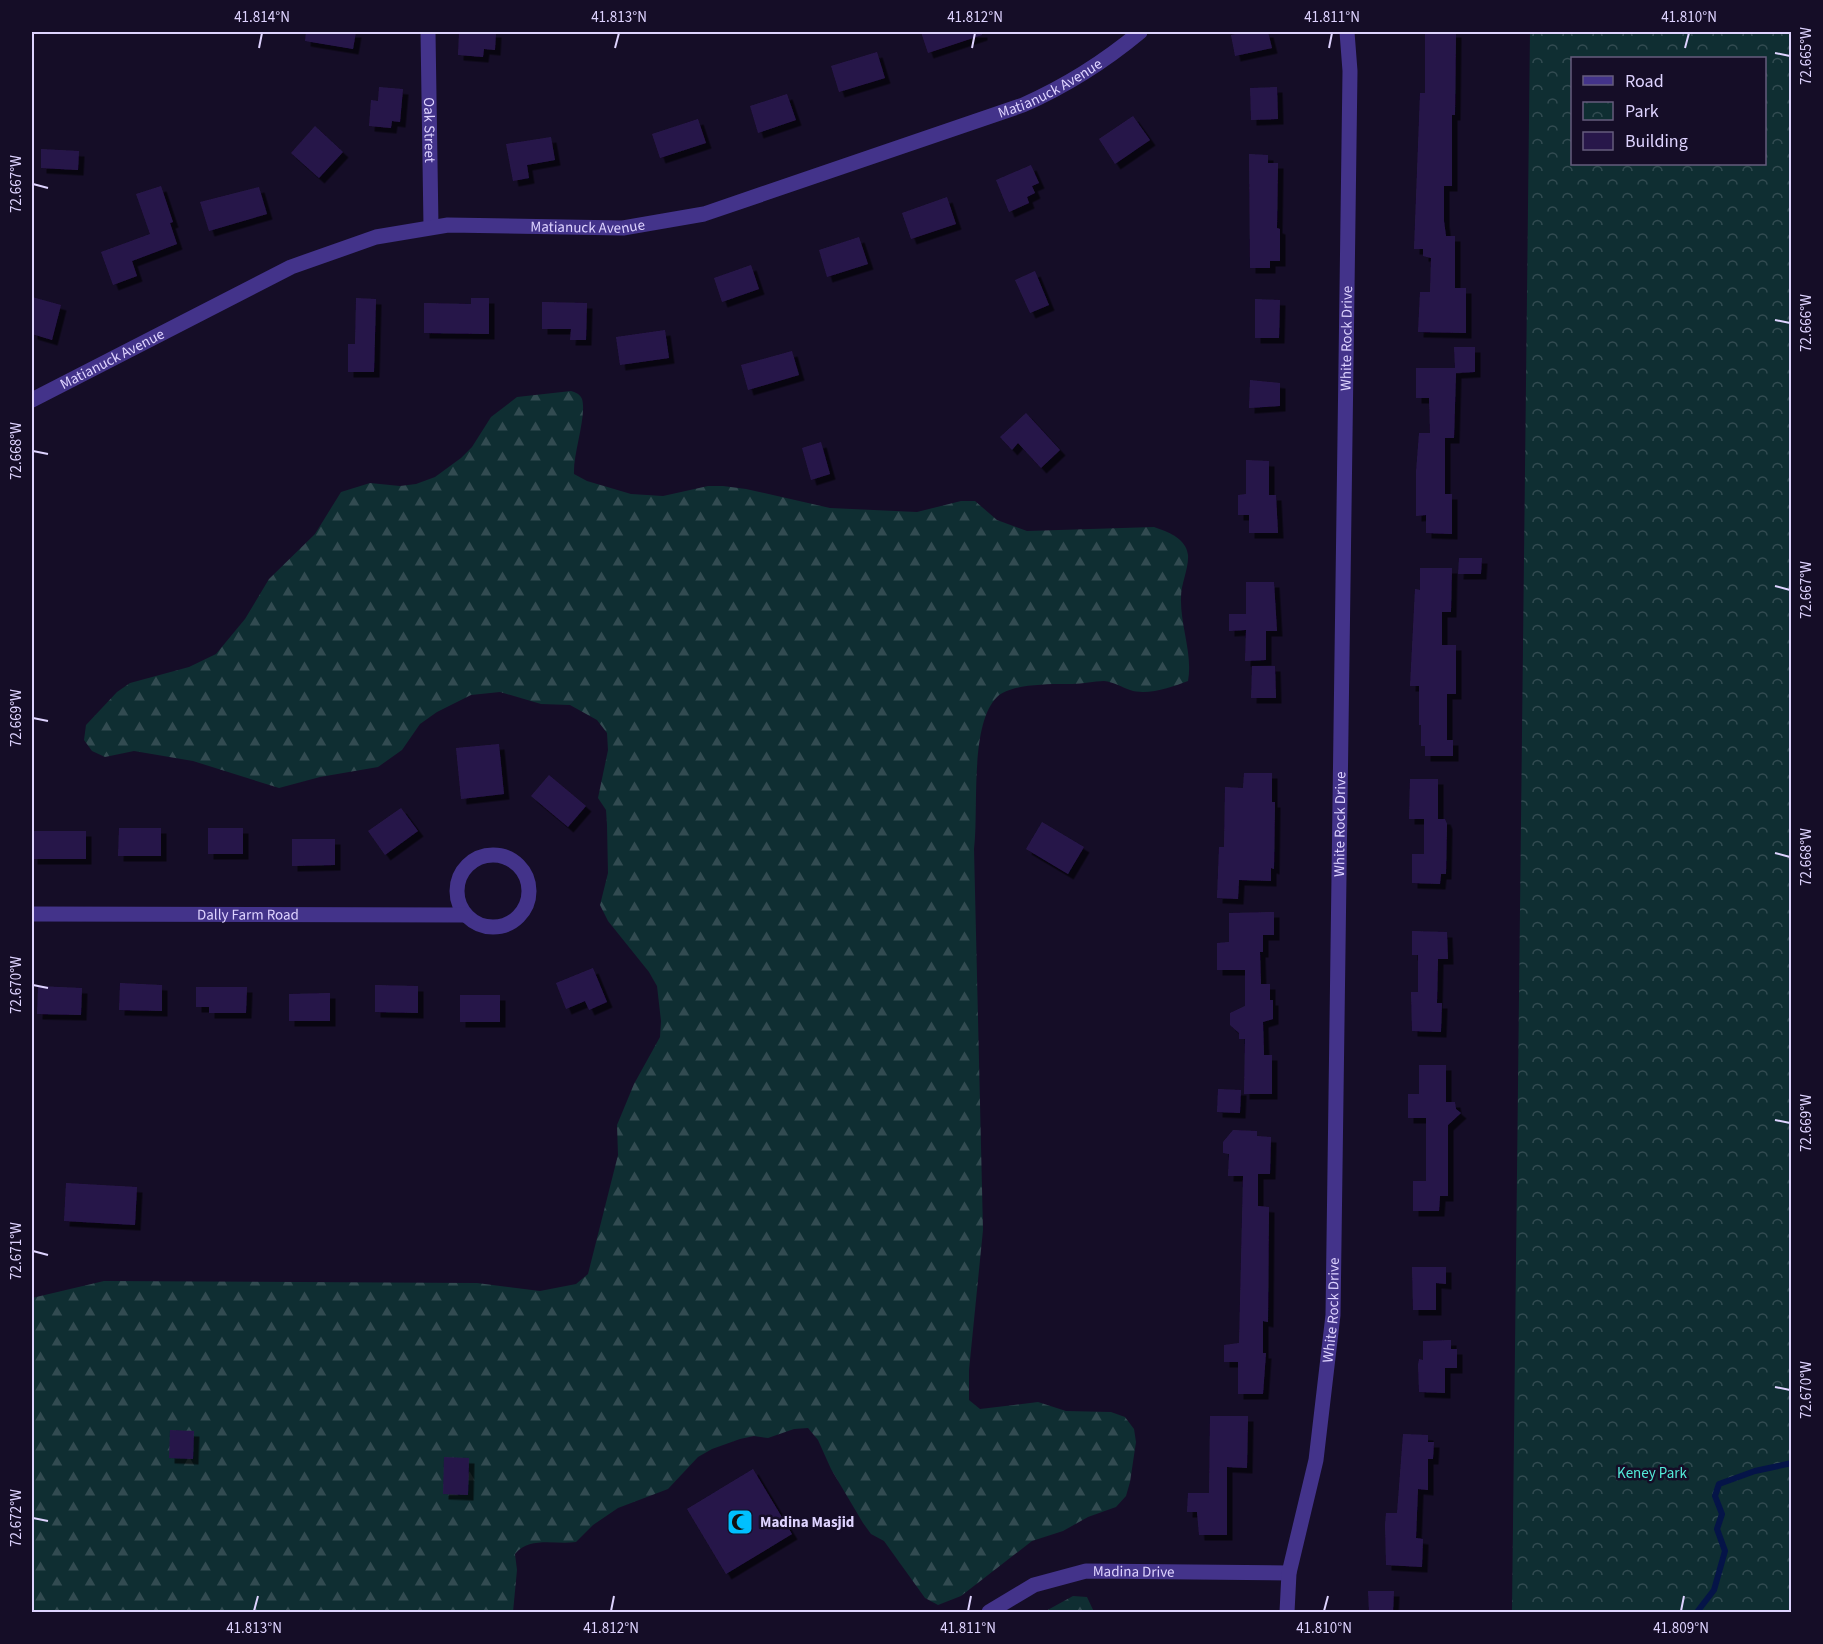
<svg xmlns="http://www.w3.org/2000/svg" width="1823" height="1644" font-family="'Source Sans 3',sans-serif">
<defs>
<pattern id="forest-firs" width="22" height="20" patternUnits="userSpaceOnUse" patternTransform="scale(1.5)"><rect width="22" height="20" fill="#0f2e32"/><path d="M5 1l3.5 6h-7zM16 11l3.5 6h-7z" fill="#324b51"/></pattern>
<pattern id="park-crowns" width="20" height="18" patternUnits="userSpaceOnUse" patternTransform="scale(1.5)"><rect width="20" height="18" fill="#0f2e32"/><path d="M2 6a3 3 0 1 1 6 0M12 15a3 3 0 1 1 6 0" fill="none" stroke="#324b51"/></pattern>
<filter id="shadow"><feDropShadow dx="5.5" dy="5.5" stdDeviation="0" flood-color="#0009"/></filter>
</defs>
<rect width="100%" height="100%" fill="#150d27"/>
<!-- forest -->
<g fill="url(#forest-firs)">
<path d="M571 391C575 392 580 394 582 399 587 416 573 453 574 474L587 481 631 494 663 496 708 486H723L746 489 830 508 917 512 961 501H975L997 520 1027 531 1154 527C1168 532 1186 538 1188 555 1189 568 1181 584 1181 597 1180 625 1193 654 1188 681 1172 687 1147 696 1130 690 1121 687 1114 682 1104 681 1094 681 1083 684 1072 684 1053 684 1012 683 997 697 969 725 979 811 974 849L983 1230 969 1370V1400L980 1409 1038 1402 1066 1411 1111 1412 1125 1417 1134 1429 1136 1442 1130 1482 1126 1496 1116 1507 1088 1517 1063 1531 1032 1541 961 1596 938 1605 925 1598 884 1541 871 1534 863 1523 831 1469 818 1440 808 1428 794 1429 768 1438 754 1436 740 1439 712 1449 698 1457 668 1489 618 1508 593 1525 576 1542C555 1545 530 1536 515 1554L517 1570 513 1612H32V1298L104 1281 477 1283 540 1291 576 1284 588 1274 618 1155 617 1125 634 1084 660 1037 661 1021 657 986 649 972 608 921 600 905 608 873 607 825 606 810 598 798 608 750 607 733 597 720 570 705 541 704 500 692 471 695 437 712 420 724 402 750 378 767 320 777 279 788 193 761 134 751 105 757 92 751 84 740 86 725 117 692 130 683 189 667 216 654 245 619 269 579 315 534 341 492 370 483 400 486 416 484 435 477 461 458 472 447 491 417 517 397Z"/>
<polygon points="1073,1596 1087,1597 1094,1612 1044,1612"/>
</g>
<!-- park -->
<path fill="url(#park-crowns)" fill-rule="evenodd" d="M1530 32H1791V1612H1512ZM1572 58H1764V164H1572Z"/>
<g fill="none" stroke-linecap="round" stroke-linejoin="round">
<!-- stream -->
<polyline stroke="#051448" stroke-width="6" points="1697,1612 1714,1590 1725,1551 1717,1529 1722,1514 1715,1496 1719,1484 1755,1471 1792,1463"/>
</g>
<!-- building -->
<g fill="#28174a" filter="url(#shadow)">
<polygon points="306,32 356,32 353,49 305,41"/>
<polygon points="459,32 496,32 495,50 484,49 483,57 458,55"/>
<polygon points="921,32 982,32 982,35 928,53"/>
<polygon points="1235,32 1268,32 1272,48 1235,56 1231,35 1236,34"/>
<polygon points="1425,32 1456,32 1455,115 1452,115 1452,186 1444,186 1444,221 1446,236 1455,236 1455,288 1466,288 1466,333 1418,332 1420,292 1430,292 1431,258 1423,256 1423,249 1414,249 1420,93 1425,93"/>
<polygon points="877,52 885,78 839,92 831,66"/>
<polygon points="379,87 403,89 400,122 392,121 391,128 369,126 371,100 378,101"/>
<polygon points="1277,87 1278,119 1251,120 1250,88"/>
<polygon points="787,94 796,120 758,133 750,106"/>
<polygon points="1133,116 1150,140 1115,164 1099,139"/>
<polygon points="698,119 706,143 660,158 652,134"/>
<polygon points="315,126 343,152 319,178 291,153"/>
<polygon points="551,137 555,160 527,165 529,178 513,181 506,144"/>
<polygon points="41,149 79,151 78,170 41,168"/>
<polygon points="1249,154 1268,155 1268,163 1278,163 1277,228 1280,229 1280,261 1270,261 1270,268 1250,268"/>
<polygon points="1031,165 1039,183 1032,186 1035,193 1027,197 1029,203 1009,212 996,180"/>
<polygon points="161,186 173,222 170,223 177,244 132,261 137,276 113,285 101,252 150,234 136,194"/>
<polygon points="259,187 267,214 209,231 200,202"/>
<polygon points="947,197 956,224 911,239 902,213"/>
<polygon points="859,237 868,264 827,277 819,250"/>
<polygon points="751,265 759,289 722,302 714,278"/>
<polygon points="1035,271 1049,305 1030,313 1015,280"/>
<polygon points="32,297 61,305 52,340 32,334"/>
<polygon points="356,298 376,299 374,372 348,372 348,344 355,344"/>
<polygon points="471,298 489,298 489,334 424,333 424,303 471,304"/>
<polygon points="1255,299 1280,300 1279,338 1255,338"/>
<polygon points="542,302 587,303 586,340 570,340 571,329 542,329"/>
<polygon points="665,330 669,358 620,365 616,337"/>
<polygon points="1454,347 1475,347 1475,372 1456,373 1454,438 1445,438 1445,494 1452,494 1452,534 1426,533 1426,515 1416,516 1416,472 1419,433 1430,433 1429,398 1416,398 1416,368 1455,368"/>
<polygon points="792,351 799,375 748,390 741,365"/>
<polygon points="1250,380 1280,383 1280,406 1249,408"/>
<polygon points="1026,413 1060,450 1041,468 1018,443 1012,450 1000,437"/>
<polygon points="821,442 830,474 811,480 802,448"/>
<polygon points="1246,460 1269,461 1269,495 1276,495 1278,533 1249,533 1249,515 1238,515 1238,495 1246,494"/>
<polygon points="1459,558 1482,558 1481,574 1458,574"/>
<polygon points="1420,568 1452,568 1451,612 1442,612 1442,645 1456,645 1456,694 1447,694 1447,740 1453,740 1453,756 1425,756 1425,746 1421,746 1421,725 1419,725 1419,686 1410,686 1415,589 1420,590"/>
<polygon points="1246,582 1274,582 1277,631 1266,631 1266,660 1245,661 1246,630 1229,631 1229,614 1246,614"/>
<polygon points="1252,666 1275,666 1276,698 1251,698"/>
<polygon points="499,744 504,794 461,799 456,748"/>
<polygon points="1244,773 1272,773 1272,802 1275,802 1274,869 1271,868 1271,881 1239,880 1238,899 1217,898 1219,847 1224,847 1225,787 1243,788"/>
<polygon points="549,775 586,806 568,827 531,796"/>
<polygon points="1410,779 1438,779 1438,819 1445,819 1447,824 1446,874 1441,874 1440,884 1412,883 1412,854 1424,854 1424,819 1409,819"/>
<polygon points="401,808 418,831 385,855 368,831"/>
<polygon points="1042,822 1084,847 1068,874 1026,849"/>
<polygon points="119,828 161,828 161,856 118,856"/>
<rect x="208" y="828" width="35" height="26"/>
<rect x="32" y="831" width="54" height="28"/>
<polygon points="292,839 335,839 335,865 292,866"/>
<polygon points="1274,912 1274,935 1263,935 1263,952 1260,952 1261,984 1270,984 1270,1000 1273,1000 1273,1019 1263,1022 1264,1055 1272,1055 1272,1094 1244,1094 1245,1039 1239,1039 1239,1033 1230,1025 1230,1013 1245,1006 1245,970 1217,970 1217,943 1229,942 1229,913"/>
<polygon points="1412,931 1447,932 1448,959 1438,959 1437,1003 1442,1003 1441,1032 1412,1031 1411,992 1418,992 1418,955 1412,955"/>
<polygon points="593,968 607,1002 589,1010 585,1001 566,1009 556,983"/>
<polygon points="120,983 162,985 162,1011 119,1010"/>
<polygon points="375,985 418,986 418,1013 375,1012"/>
<polygon points="38,986 82,988 81,1015 37,1014"/>
<polygon points="196,987 247,987 246,1013 209,1013 209,1007 196,1007"/>
<polygon points="330,993 330,1021 289,1021 289,994"/>
<rect x="460" y="995" width="40" height="27"/>
<polygon points="1419,1065 1446,1065 1446,1102 1455,1102 1456,1109 1461,1113 1448,1125 1448,1196 1440,1196 1439,1211 1413,1211 1413,1181 1426,1181 1426,1118 1408,1118 1408,1094 1419,1094"/>
<polygon points="1218,1089 1241,1090 1240,1113 1217,1112"/>
<polygon points="1233,1130 1257,1131 1257,1136 1271,1137 1270,1174 1258,1174 1258,1206 1269,1207 1268,1322 1263,1321 1263,1353 1266,1353 1263,1394 1238,1394 1238,1362 1224,1362 1224,1345 1239,1343 1243,1176 1228,1176 1229,1154 1223,1153 1223,1142"/>
<polygon points="66,1183 137,1187 135,1225 64,1221"/>
<polygon points="1412,1267 1446,1267 1446,1284 1436,1283 1436,1310 1413,1310"/>
<polygon points="1451,1340 1451,1349 1457,1349 1457,1368 1445,1368 1445,1393 1419,1392 1418,1365 1419,1359 1423,1360 1423,1341"/>
<polygon points="1210,1416 1248,1416 1247,1468 1227,1467 1227,1535 1199,1535 1197,1512 1187,1512 1188,1493 1209,1493"/>
<polygon points="170,1430 194,1431 193,1459 169,1458"/>
<polygon points="1403,1434 1428,1435 1428,1442 1434,1442 1433,1459 1428,1459 1428,1490 1418,1489 1416,1538 1423,1539 1422,1567 1386,1565 1385,1525 1386,1513 1397,1513"/>
<polygon points="444,1457 469,1458 468,1495 443,1494"/>
<polygon points="753,1469 792,1534 726,1574 687,1509"/>
<polygon points="1368,1591 1394,1591 1393,1612 1369,1612"/>
</g>
<g fill="none" stroke-linecap="round" stroke-linejoin="round">
<!-- minor -->
<g stroke="#43338a" stroke-width="15">
<path id="s1" d="M428 32 431 227"/>
<path id="s2" d="M32 400 291 267 376 237 448 225 623 228 704 214 1023 105C1066 86 1104 62 1140 32"/>
<circle cx="493" cy="891" r="36"/>
<path id="s3" d="M32 914 465 915"/>
<path id="s4" d="M989 1612 1034 1585 1086 1571 1289 1573"/>
<path id="s5" d="M1287 1612 1289 1573 1316 1460 1333 1315 1350 71 1347 32"/>
</g>
</g>
<!-- ticks -->
<path fill="none" stroke="#ded3ff" stroke-width="2" d="M259 48 262 33M615 48 619 33M972 48 975 33M1329 48 1332 33M1685 48 1689 33M1775 53 1790 56M33 184 48 188M1775 320 1790 323M33 451 48 454M1775 586 1790 590M33 718 48 721M1775 853 1790 857M33 985 48 988M1775 1120 1790 1123M33 1251 48 1255M1775 1387 1790 1390M33 1518 48 1521M254 1611 258 1596M611 1611 614 1596M968 1611 971 1596M1324 1611 1328 1596M1681 1611 1684 1596"/>
<!-- icons -->
<defs>
<g id="mosque-square" transform="scale(1.35)"><rect x="-9" y="-9" width="18" height="18" rx="4" fill="#00c0fe" stroke="#150d27"/><path d="M3.5-4.9A6 6 0 1 0 3.5 4.9A5 5 0 1 1 3.5-4.9Z" fill="#111"/></g>
</defs>
<g fill-rule="evenodd">
<use href="#mosque-square" x="740" y="1522"/>
</g>
<g text-anchor="middle" dominant-baseline="central" stroke-width="5" stroke-linejoin="round" paint-order="stroke">
<!-- street labels -->
<g font-size="15" fill="#ded3ff" stroke="#150d27">
<text stroke="none"><textPath href="#s2" startOffset="1080">Matianuck Avenue</textPath></text>
<text stroke="none"><textPath href="#s1" startOffset="98">Oak Street</textPath></text>
<text stroke="none"><textPath href="#s2" startOffset="594">Matianuck Avenue</textPath></text>
<text stroke="none"><textPath href="#s5" startOffset="1278">White Rock Drive</textPath></text>
<text stroke="none"><textPath href="#s2" startOffset="90">Matianuck Avenue</textPath></text>
<text stroke="none"><textPath href="#s5" startOffset="792">White Rock Drive</textPath></text>
<text stroke="none"><textPath href="#s3" startOffset="216">Dally Farm Road</textPath></text>
<text stroke="none"><textPath href="#s5" startOffset="306">White Rock Drive</textPath></text>
<text stroke="none"><textPath href="#s4" startOffset="154">Madina Drive</textPath></text>
</g>
<!-- park labels -->
<g font-size="15" fill="#53ebda" stroke="#150d27">
<text x="1652" y="1473">Keney Park</text>
</g>
<!-- poi labels -->
<g font-size="15" font-weight="bold" fill="#ded3ff" stroke="#150d27" text-anchor="start">
<text x="760" y="1522">Madina Masjid</text>
</g>
</g>
<!-- border -->
<rect width="1823" height="1644" fill="none" stroke="#150d27" stroke-width="66"/>
<!-- legend -->
<rect x="1571" y="57" width="195" height="108" fill="#150d27" stroke="#655c7d" stroke-width="1.5"/>
<rect x="1583" y="76" width="30" height="9" fill="#43338a" stroke="#655c7d" stroke-width="1.5"/>
<text x="1625" y="87" font-size="18" fill="#ded3ff">Road</text>
<rect x="1583" y="102" width="30" height="18" fill="url(#park-crowns)" stroke="#655c7d" stroke-width="1.5"/>
<text x="1625" y="117" font-size="18" fill="#ded3ff">Park</text>
<rect x="1583" y="132" width="30" height="18" fill="#28174a" stroke="#655c7d" stroke-width="1.5"/>
<text x="1625" y="147" font-size="18" fill="#ded3ff">Building</text>
<rect x="33" y="33" width="1757" height="1578" fill="none" stroke="#ded3ff" stroke-width="2"/>
<g font-size="15" text-anchor="middle" fill="#ded3ff">
<text x="262" y="22">41.814°N</text>
<text x="619" y="22">41.813°N</text>
<text x="975" y="22">41.812°N</text>
<text x="1332" y="22">41.811°N</text>
<text x="1689" y="22">41.810°N</text>
<text transform="translate(1806 56) rotate(-90)" y="5">72.665°W</text>
<text transform="translate(16 184) rotate(-90)" y="5">72.667°W</text>
<text transform="translate(1806 323) rotate(-90)" y="5">72.666°W</text>
<text transform="translate(16 451) rotate(-90)" y="5">72.668°W</text>
<text transform="translate(1806 590) rotate(-90)" y="5">72.667°W</text>
<text transform="translate(16 718) rotate(-90)" y="5">72.669°W</text>
<text transform="translate(1806 857) rotate(-90)" y="5">72.668°W</text>
<text transform="translate(16 985) rotate(-90)" y="5">72.670°W</text>
<text transform="translate(1806 1123) rotate(-90)" y="5">72.669°W</text>
<text transform="translate(16 1251) rotate(-90)" y="5">72.671°W</text>
<text transform="translate(1806 1390) rotate(-90)" y="5">72.670°W</text>
<text transform="translate(16 1518) rotate(-90)" y="5">72.672°W</text>
<text x="254" y="1633">41.813°N</text>
<text x="611" y="1633">41.812°N</text>
<text x="968" y="1633">41.811°N</text>
<text x="1324" y="1633">41.810°N</text>
<text x="1681" y="1633">41.809°N</text>
</g>
</svg>
